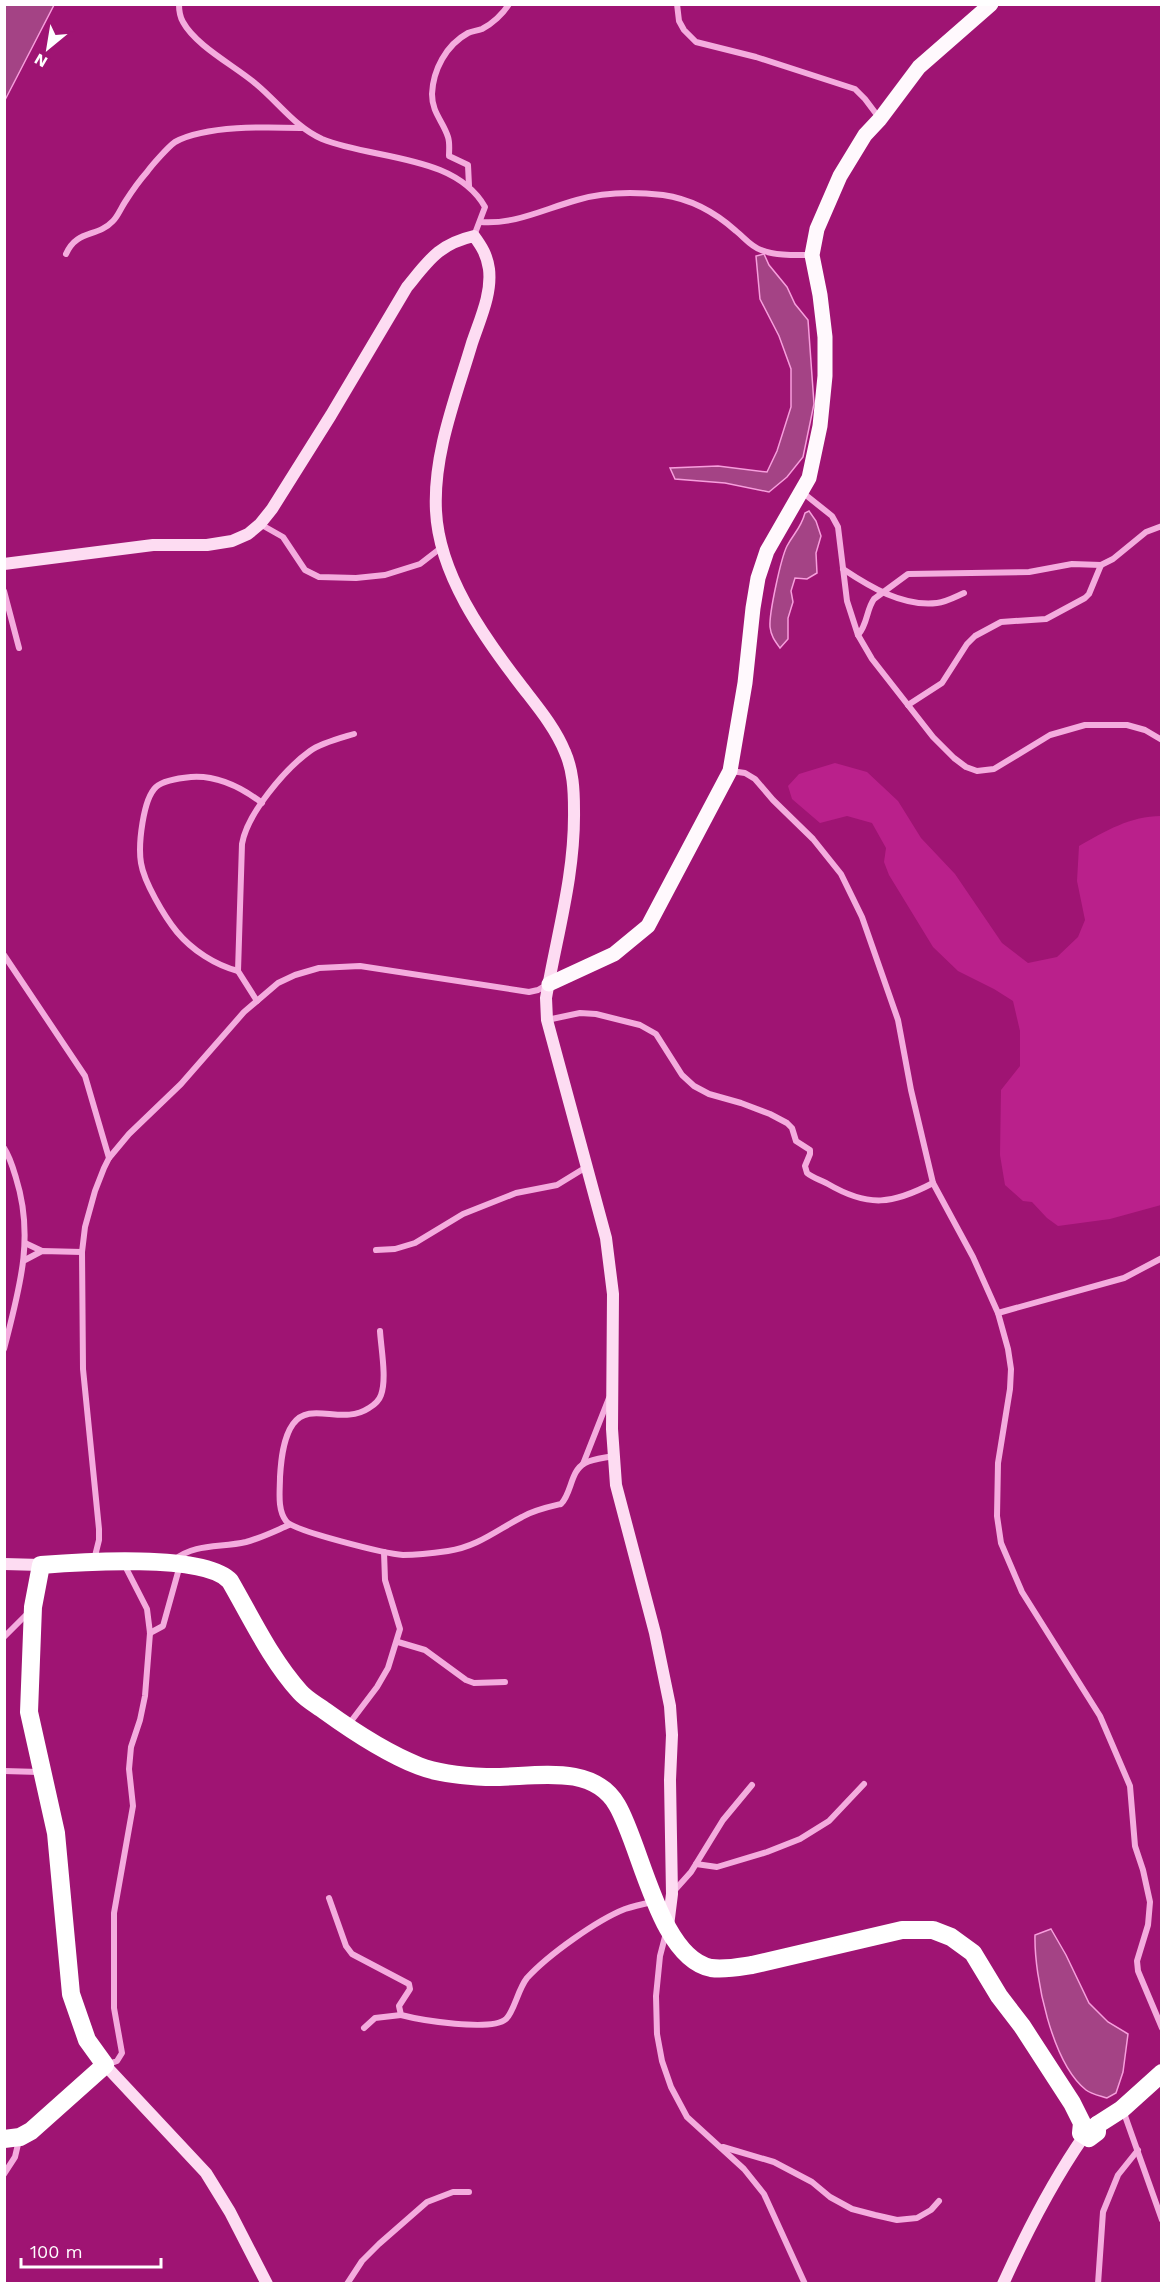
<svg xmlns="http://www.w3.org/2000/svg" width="1166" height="2288" font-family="'Work Sans',sans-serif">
<rect width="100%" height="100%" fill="#9f1473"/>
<!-- green -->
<path fill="#ba208b" d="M835 763 867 772 898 801 921 838 955 874 1002 943 1028 963 1057 957 1078 937 1085 920 1077 881 1079 846C1105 831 1131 816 1161 816V1205L1110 1219 1058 1226 1047 1218 1032 1202 1023 1201 1005 1185 1000 1155 1001 1090 1020 1066V1031L1013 1001 994 989 958 971 933 947 889 875 884 862 886 848 872 823 847 816 820 823 792 799 788 786 799 774Z"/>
<!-- water -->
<g fill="#a44385" stroke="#f79edd" stroke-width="1.5">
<polygon points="5,4 54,5 5,100 4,5"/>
<polygon points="764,254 769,265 787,287 795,304 808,320 814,404 803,457 787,477 769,492 725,483 675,479 670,468 718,466 767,472 777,451 791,407 791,369 779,336 760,299 756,256"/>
<path d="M809 511 816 521 821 536 816 553 817 573 807 579 795 578 791 591 793 602 788 618V639L780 648C775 641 771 636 770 627 769 613 781 558 787 546 794 533 801 528 805 513Z"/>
<path d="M1051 1929 1066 1955 1089 2003 1108 2022 1128 2034 1123 2072 1116 2093 1107 2098C1101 2096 1091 2094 1086 2090 1052 2063 1034 1977 1035 1935Z"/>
</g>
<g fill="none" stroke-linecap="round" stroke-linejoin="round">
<!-- street -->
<g stroke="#f4acde" stroke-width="6">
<path d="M179 4C179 10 180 17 183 22 196 46 235 66 256 84 278 102 295 127 322 139 374 160 455 154 485 207L474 236"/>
<polyline points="677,4 679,21 684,30 696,42 756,57 855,89 865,99 880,119"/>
<path d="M469 186 468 165 449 156C449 150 450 143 448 137 443 121 432 113 432 94 433 70 446 45 468 33 472 31 477 31 482 29 492 24 503 14 509 4"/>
<path d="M480 222C514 225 544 209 577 200 604 192 636 192 663 195 691 199 716 213 736 231 745 238 750 246 761 250 776 256 796 255 811 255"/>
<path d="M66 254C77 229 97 238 113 221 118 216 121 208 125 202 132 191 139 181 147 172 152 165 168 147 175 142 206 125 268 127 302 128"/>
<polyline points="802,492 832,516 838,527 847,601 858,635 872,659 933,737 954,758 966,767 977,771 994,769 1050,735 1085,725 1127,725 1145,730 1162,740"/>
<polyline points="260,524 283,537 305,570 319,577 356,578 385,575 420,564 442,547"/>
<path d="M843 569C870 587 903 607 937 603 946 602 955 597 964 593"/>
<polyline points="4,591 19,648"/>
<path d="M858 635C868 624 866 610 874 599L908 574 1029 572 1072 564 1101 565 1113 559 1146 532 1162 526"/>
<polyline points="908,705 942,683 967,644 975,636 1001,622 1046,619 1085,598 1089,594 1101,565"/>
<polyline points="731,771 745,773 755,779 773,800 813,839 841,874 862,917 898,1020 911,1090 933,1183 973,1257 998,1313 1008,1349 1011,1369 1010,1389 998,1463 997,1516 1001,1543 1022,1592 1100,1716 1130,1786 1135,1846 1143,1870 1150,1902 1148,1925 1137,1961 1138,1971 1162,2028"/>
<polyline points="4,955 85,1076 109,1158"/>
<path d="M238 971C215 965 192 950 177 932 164 916 144 882 141 863 138 845 143 799 156 787 164 780 180 778 191 777 218 775 241 787 262 803"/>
<path d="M257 1001 238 971 242 844C247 814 285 769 310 751 321 743 341 738 354 734"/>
<path d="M547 1020 580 1013 596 1014 640 1025 656 1034 682 1075 694 1086 709 1094 741 1103 770 1114 787 1123 792 1128 796 1141 810 1150V1154L805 1166 807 1173C813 1178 821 1180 828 1184 869 1208 893 1204 933 1183"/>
<path d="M4 1148C10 1157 13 1168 16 1178 35 1238 19 1290 4 1349"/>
<polyline points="25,1243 42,1251"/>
<polyline points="376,1250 395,1249 415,1243 463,1214 516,1193 557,1185 588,1166"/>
<polyline points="25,1260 42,1251 82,1252"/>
<polyline points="998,1313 1124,1278 1162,1258"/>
<path d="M380 1331C381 1348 387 1379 381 1395 379 1401 374 1405 369 1408 342 1426 310 1400 293 1424 283 1438 281 1460 280 1477 280 1491 277 1509 286 1521 293 1531 387 1554 403 1555 418 1555 434 1553 448 1551 477 1547 497 1530 522 1517 534 1510 548 1507 561 1504 572 1493 570 1471 585 1463 593 1459 604 1458 613 1456"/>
<polyline points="583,1464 609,1398"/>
<polyline points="94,1560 99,1540 99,1529 83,1369 82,1252 85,1227 95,1191 104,1168 109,1158 129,1134 181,1084 244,1012 278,983 295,975 319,968 360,966 529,992 538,990 548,984"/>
<path d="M174 1560C195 1543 220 1548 246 1542 261 1538 275 1531 289 1525"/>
<polyline points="150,1633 163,1626 180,1565"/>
<polyline points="4,1637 29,1612"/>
<polyline points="398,1642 425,1650 466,1680 474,1683 505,1682"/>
<polyline points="349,1724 377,1687 388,1668 400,1629 385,1580 384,1552"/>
<polyline points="4,1771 39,1772"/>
<polyline points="696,1864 717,1867 767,1852 800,1839 829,1821 864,1784"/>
<polyline points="674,1891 691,1872 723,1820 752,1785"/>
<path d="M329 1898 346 1946 352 1954 409 1984 410 1989 399 2006 401 2015C420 2020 491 2032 506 2019 514 2012 518 1989 527 1978 548 1955 597 1920 625 1909 634 1906 643 1904 652 1902"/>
<polyline points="666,1933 660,1956 656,1996 657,2034 662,2061 671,2087 687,2117 744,2169 764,2194 805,2284"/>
<polyline points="364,2028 375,2018 401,2015"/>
<polyline points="106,2065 117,2061 122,2053 114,2008 114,1913 133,1806 129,1769 131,1747 140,1720 145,1696 150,1633 147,1609 124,1564"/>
<polyline points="1124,2113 1162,2220"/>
<polyline points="723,2147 774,2162 812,2182 830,2197 852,2209 875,2215 897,2220 917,2218 931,2210 939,2201"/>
<polyline points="4,2174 15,2157 19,2140"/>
<polyline points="347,2284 362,2261 379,2244 427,2202 453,2192 469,2192"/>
<polyline points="1098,2284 1103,2212 1118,2175 1138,2150"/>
</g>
<!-- secondary -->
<g stroke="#fddcf2" stroke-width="12">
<path d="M4 564 153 545H207L232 541 248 534 260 524 272 509 331 415 407 287C429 260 439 244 474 236 482 247 487 255 489 269 492 294 480 319 472 343 456 397 433 454 436 511 439 574 483 636 520 684 536 705 555 727 565 752 573 770 574 790 574 810 575 875 557 934 546 998L547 1020 606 1238 613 1294 612 1429 616 1485 655 1633 670 1706 672 1735 670 1780 672 1894 668 1926"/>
<polyline points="4,1564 41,1565"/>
<polyline points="105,2065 206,2173 230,2212 267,2284"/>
<path d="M1003 2284C1026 2233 1052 2182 1084 2136"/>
</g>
<!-- primary -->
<polyline stroke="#fff9fd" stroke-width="15" points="549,984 614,954 648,926 730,771 745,683 753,608 758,578 767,551 809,478 820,426 825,376 825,337 820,295 812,255 817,229 840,176 865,135 880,119 919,67 991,4"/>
<!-- highway -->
<g stroke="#fff" stroke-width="18">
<polyline points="1097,2125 1122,2109 1162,2073"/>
<path d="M4 2139 20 2137 31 2131 105 2065 87 2040 71 1994 56 1833 29 1712 33 1607 41 1565C78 1562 205 1553 230 1581 252 1619 271 1660 300 1692 307 1700 317 1705 325 1711 354 1732 386 1753 419 1766 439 1774 465 1776 486 1777 527 1779 591 1760 617 1805 641 1845 659 1958 711 1968 725 1970 739 1967 752 1965L902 1930H933L951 1937 973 1953 999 1996 1022 2026 1072 2103 1082 2123 1081 2133 1089 2138 1097 2132V2125"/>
</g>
</g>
<!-- border -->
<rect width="1166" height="2288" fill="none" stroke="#ffffff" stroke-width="12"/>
<!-- north arrow -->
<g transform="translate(48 48) rotate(210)" stroke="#9f1473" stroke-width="4.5" paint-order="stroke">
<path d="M0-4.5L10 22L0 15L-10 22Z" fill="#ffffff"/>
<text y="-9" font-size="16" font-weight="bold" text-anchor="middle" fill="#ffffff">N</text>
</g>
<!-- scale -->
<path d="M21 2258v9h140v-9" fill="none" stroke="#ffffff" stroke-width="3"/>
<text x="30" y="2258" font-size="18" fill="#ffffff" stroke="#9f1473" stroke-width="4.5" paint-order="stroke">100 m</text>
</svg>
